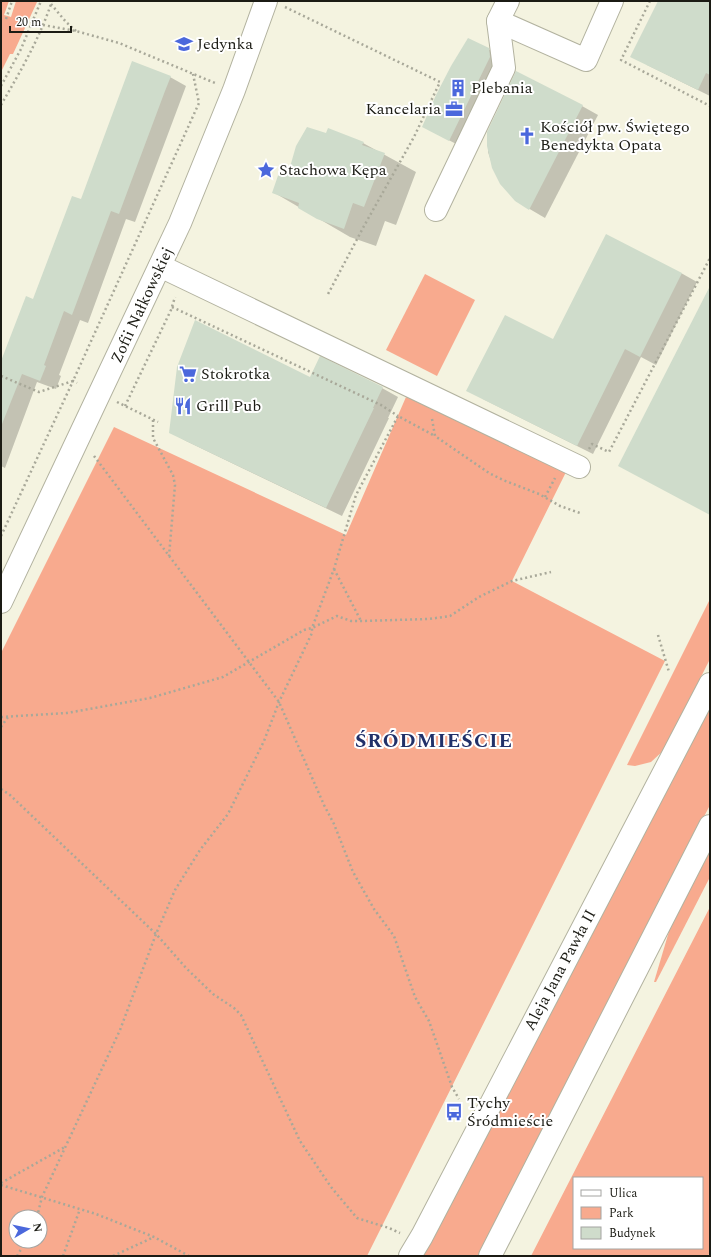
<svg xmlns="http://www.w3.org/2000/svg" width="711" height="1257" font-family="Spectral,serif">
<rect width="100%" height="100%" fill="#f4f3e0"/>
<!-- green -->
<g fill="#f8aa8e" fill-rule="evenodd">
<polygon points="1,1 9,1 4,15 11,17 16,1 37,2 13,54 10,54 1,72"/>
<polygon points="425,274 475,300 437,376 386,350"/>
<path d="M406 397 568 468 512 581 665 661 367 1256H1V653L114 427 346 535ZM16 1217H40V1241H16Z"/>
<polygon points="710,599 710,659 664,750 651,762 635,766 627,765"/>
<polygon points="710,708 710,805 478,1256 421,1256 429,1242"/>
<polygon points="710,851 710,877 656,982 654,982 670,928"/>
<path d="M710 907V1252L708 1256H531ZM574 1178H702V1248H574Z"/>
</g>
<!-- shadow -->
<g fill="#0003">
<polygon points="659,1 710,1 710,96 647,65"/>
<polygon points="488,49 501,56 462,147 435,133"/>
<polygon points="170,77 186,86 135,222 126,219 88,323 80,320 59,375 61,376 56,389 37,382 5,468 1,466 1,364 34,300 81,200"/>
<polygon points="582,106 598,115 545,218 516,201 493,167 488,152 488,132"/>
<polygon points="326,135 363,143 416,172 396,225 385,221 376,246 350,237 273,192 290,168"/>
<polygon points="681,273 697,282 656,365 641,357 593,454 483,399 554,341"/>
<polygon points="311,378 382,388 398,397 388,418 389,418 342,516 186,441 170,432"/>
</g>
<!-- building -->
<g fill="#cfdccb">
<polygon points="658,1 710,1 710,75 706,73 698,90 630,57"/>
<polygon points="468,38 489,48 490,57 449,141 422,127 436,95 451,66"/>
<polygon points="132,61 171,76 165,91 119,214 111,211 72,315 64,311 44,365 46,366 40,381 22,374 2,424 1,424 1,361 26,296 33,299 72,196 81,199"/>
<polygon points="516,71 583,105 529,210 515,201 500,184 492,168 487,146 487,132"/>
<polygon points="307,127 326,133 328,128 364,142 362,145 385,153 364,207 353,203 344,229 317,219 298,208 299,203 272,193 282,164 290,167 296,146"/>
<polygon points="606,234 682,273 640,357 625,349 577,446 466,391 505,315 553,339"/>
<polygon points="710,286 710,515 618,466"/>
<polygon points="195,320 310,377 320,356 383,387 373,408 374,408 326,508 169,433 177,367"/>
</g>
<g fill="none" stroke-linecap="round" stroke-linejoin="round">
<!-- minor casing -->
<g stroke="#b2b29f" stroke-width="24">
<g id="minor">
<polyline points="508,1 498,21 586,60 612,1"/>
<polyline points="436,210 504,68 498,21"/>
<polyline points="160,266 579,467"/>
<polyline points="1,602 180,223 234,90 266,1"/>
<polyline points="410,1256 422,1236 710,684"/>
<polyline points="490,1256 710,826"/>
</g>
</g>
<!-- path -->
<g stroke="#a8a899" stroke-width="2.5" stroke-dasharray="2 3" stroke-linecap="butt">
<polyline points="650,1 621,60 710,106"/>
<polyline points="51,4 66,22 76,31"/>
<polyline points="285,7 440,82 414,137 364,226 327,296"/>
<polyline points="6,19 12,1"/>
<polyline points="43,25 76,31 119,43 215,83"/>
<polyline points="1,86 21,49 41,1"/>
<path d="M1 105C20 72 40 38 52 1"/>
<polyline points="172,307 381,405 398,416"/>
<polyline points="1,376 39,392 73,381 199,103 193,74"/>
<polyline points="117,402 158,422"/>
<polyline points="125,406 171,310 175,297"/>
<polyline points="432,419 435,436 489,473 503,480 539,494 560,506 580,513"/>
<polyline points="153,420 153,438 173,475 175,485 169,556"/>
<polyline points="589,449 592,444 609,452 710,258"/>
<polyline points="94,456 279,702 324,805 334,824 353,872 374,909 394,936 415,997 429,1021 452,1087 459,1099"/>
<polyline points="545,497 555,478"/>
<polyline points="1,536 73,381 77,383"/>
<polyline points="334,569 361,621"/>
<polyline points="658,635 669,672"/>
<polyline points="1,717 67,713 150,698 223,677 304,630 312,628 337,616 351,621 361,621 429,619 450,616 479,597 512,581 551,572"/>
<polyline points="1,727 8,717"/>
<polyline points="1,789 10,795 156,934 186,968 213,994 234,1008 241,1015 300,1141 331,1187 357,1218 389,1228 400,1233"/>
<polyline points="1,1183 65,1147"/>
<polyline points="1,1185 96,1214 154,1237 189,1256"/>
<polyline points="37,1217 42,1197 120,1030 156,934 175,890 200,850 228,814 264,741 279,702 312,633 312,628 334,569 356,495 398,416 435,436"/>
<polyline points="17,1256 26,1241"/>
<polyline points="63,1256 80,1209"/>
<polyline points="113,1256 154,1237"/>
</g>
<!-- minor -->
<use href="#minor" stroke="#fff" stroke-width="22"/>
</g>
<!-- icons -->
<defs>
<g id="school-bare" transform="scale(1.38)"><path d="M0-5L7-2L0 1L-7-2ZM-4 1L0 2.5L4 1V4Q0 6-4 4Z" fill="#4b68dc" stroke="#fff" stroke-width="2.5" paint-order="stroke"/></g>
<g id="building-bare" transform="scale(1.38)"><path d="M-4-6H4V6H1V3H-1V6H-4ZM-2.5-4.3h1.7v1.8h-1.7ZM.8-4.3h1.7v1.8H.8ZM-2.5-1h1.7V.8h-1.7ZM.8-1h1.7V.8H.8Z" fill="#4b68dc" stroke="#fff" stroke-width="2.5" paint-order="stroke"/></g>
<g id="office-bare" transform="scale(1.38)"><path d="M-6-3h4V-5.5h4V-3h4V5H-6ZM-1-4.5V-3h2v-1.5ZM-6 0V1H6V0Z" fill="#4b68dc" stroke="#fff" stroke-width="2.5" paint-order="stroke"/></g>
<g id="church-bare" transform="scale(1.38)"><path d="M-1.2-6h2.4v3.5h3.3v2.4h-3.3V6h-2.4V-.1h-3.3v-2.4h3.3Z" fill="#4b68dc" stroke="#fff" stroke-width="2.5" paint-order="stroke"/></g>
<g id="sight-bare" transform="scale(1.38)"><path d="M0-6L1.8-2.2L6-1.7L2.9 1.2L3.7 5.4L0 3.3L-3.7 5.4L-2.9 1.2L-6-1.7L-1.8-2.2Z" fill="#4b68dc" stroke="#fff" stroke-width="2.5" paint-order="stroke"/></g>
<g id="supermarket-bare" transform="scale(1.38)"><path d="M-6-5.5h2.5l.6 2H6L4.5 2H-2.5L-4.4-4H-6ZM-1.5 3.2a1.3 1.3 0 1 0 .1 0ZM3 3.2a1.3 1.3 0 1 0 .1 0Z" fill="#4b68dc" stroke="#fff" stroke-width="2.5" paint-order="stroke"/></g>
<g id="restaurant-bare" transform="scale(1.38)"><path d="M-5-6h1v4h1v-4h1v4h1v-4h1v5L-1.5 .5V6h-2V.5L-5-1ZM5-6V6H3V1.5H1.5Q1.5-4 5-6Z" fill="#4b68dc" stroke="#fff" stroke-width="2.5" paint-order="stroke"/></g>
<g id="bus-bare" transform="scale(1.38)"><path d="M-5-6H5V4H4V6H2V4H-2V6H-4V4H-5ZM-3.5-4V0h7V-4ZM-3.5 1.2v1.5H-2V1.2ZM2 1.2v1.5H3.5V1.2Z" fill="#4b68dc" stroke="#fff" stroke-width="2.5" paint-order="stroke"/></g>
</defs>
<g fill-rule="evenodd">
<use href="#school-bare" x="184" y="44"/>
<use href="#building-bare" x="458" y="88"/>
<use href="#office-bare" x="454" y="109"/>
<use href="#church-bare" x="527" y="136"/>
<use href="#sight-bare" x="266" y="170"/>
<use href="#supermarket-bare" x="188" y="374"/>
<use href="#restaurant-bare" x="183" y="406"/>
<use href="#bus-bare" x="454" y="1112"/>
</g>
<g text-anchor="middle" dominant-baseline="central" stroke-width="4" stroke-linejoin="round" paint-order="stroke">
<!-- poi labels -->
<g font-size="16" fill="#1b1b14" stroke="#fff" text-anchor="start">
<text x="197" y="44">Jedynka</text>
<text x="471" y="88">Plebania</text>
<text x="441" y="109" text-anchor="end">Kancelaria</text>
<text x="540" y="127">Kościół pw. Świętego<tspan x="540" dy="18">Benedykta Opata</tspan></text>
<text x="279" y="170">Stachowa Kępa</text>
<text x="201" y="374">Stokrotka</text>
<text x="196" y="406">Grill Pub</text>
<text x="467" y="1103">Tychy<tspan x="467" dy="18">Śródmieście</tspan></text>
</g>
<!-- street labels -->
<g font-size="16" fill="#1b1b14" stroke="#fff">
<text transform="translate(142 305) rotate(-65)">Zofii Nałkowskiej</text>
<text transform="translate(560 970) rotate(-62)">Aleja Jana Pawła II</text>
</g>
<!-- district labels -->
<g font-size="20" font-weight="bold" letter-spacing="1" fill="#223169" stroke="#fff">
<text x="434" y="741">ŚRÓDMIEŚCIE</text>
</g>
</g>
<!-- border -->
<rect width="711" height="1257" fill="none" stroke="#1b1b14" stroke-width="4"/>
<!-- legend -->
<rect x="573" y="1177" width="130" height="72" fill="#ffffff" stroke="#a4a4a1"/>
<rect x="581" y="1190" width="20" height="6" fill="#ffffff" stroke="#a4a4a1"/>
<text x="609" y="1197" font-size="12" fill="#1b1b14">Ulica</text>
<rect x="581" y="1207" width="20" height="12" fill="#f8aa8e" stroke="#a4a4a1"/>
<text x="609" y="1217" font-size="12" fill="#1b1b14">Park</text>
<rect x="581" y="1227" width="20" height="12" fill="#cfdccb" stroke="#a4a4a1"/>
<text x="609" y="1237" font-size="12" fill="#1b1b14">Budynek</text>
<!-- north arrow -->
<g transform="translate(28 1229) rotate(81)"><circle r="19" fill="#ffffff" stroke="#a4a4a1"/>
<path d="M0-3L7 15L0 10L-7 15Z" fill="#4b68dc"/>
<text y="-6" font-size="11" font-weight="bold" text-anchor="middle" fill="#1b1b14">N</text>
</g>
<!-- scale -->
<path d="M10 26v6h61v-6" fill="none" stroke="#1b1b14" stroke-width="2"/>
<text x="16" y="26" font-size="12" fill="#1b1b14" stroke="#ffffff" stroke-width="3" paint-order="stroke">20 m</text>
</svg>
